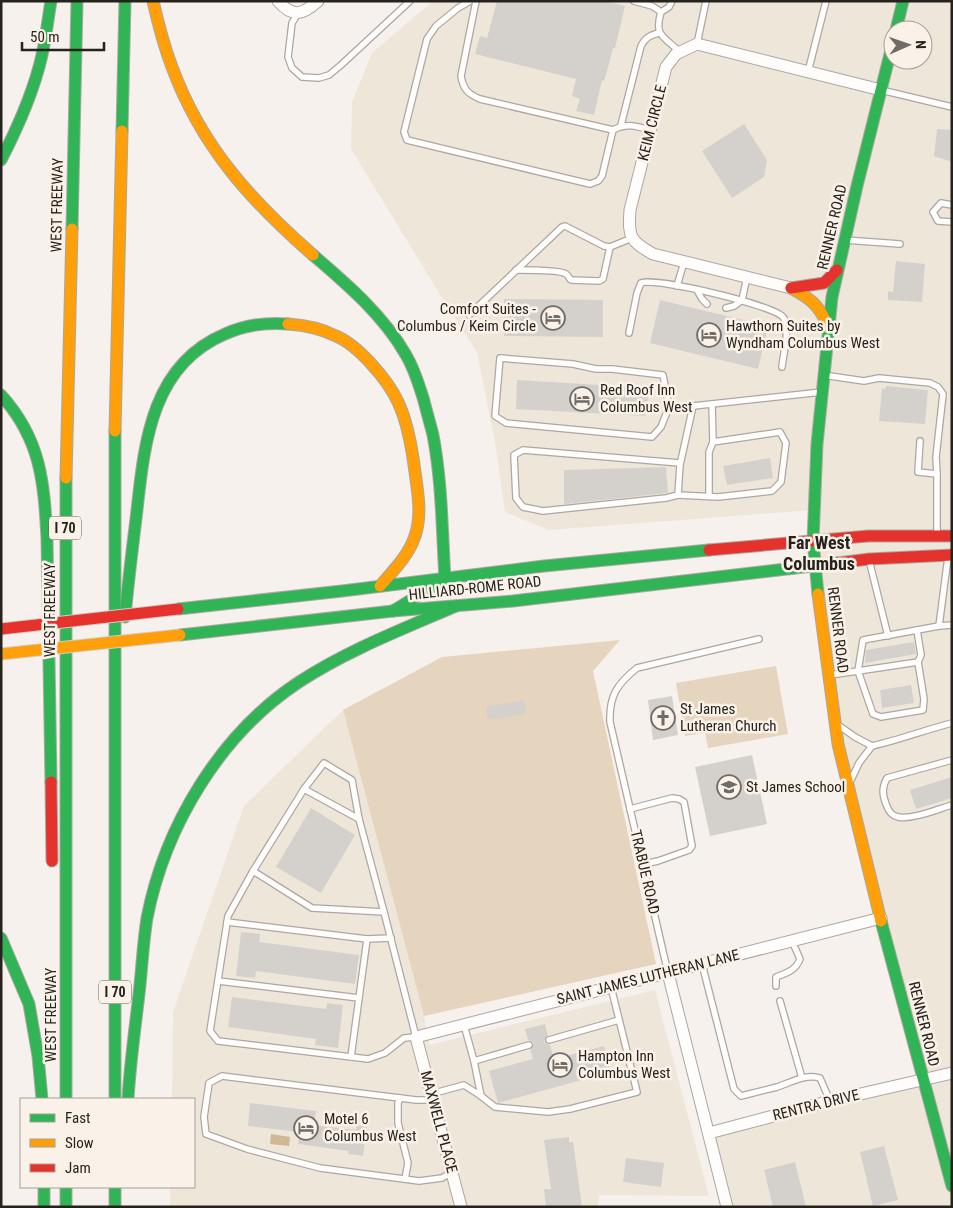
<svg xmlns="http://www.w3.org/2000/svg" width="953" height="1208" font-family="'Roboto Condensed',sans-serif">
<rect width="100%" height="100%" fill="#f6f1ec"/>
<!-- built -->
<g fill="#efe6da" fill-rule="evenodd">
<path d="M433 1H952V1207H727L709 1133 923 1080 848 787 813 510 549 530 505 512 495 442 477 352 444 301 351 149 352 102 372 53ZM893 30H923V60H893Z"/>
<polygon points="343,710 424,1016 429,1045 655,990 709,1196 599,1195 598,1207 170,1207 170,1187 194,1187 194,1099 172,1099 173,1012 244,806"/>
</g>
<!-- green -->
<g fill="#e6d5be">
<polygon points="620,640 593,671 656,964 424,1016 343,710 442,657"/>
<polygon points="776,666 788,734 708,748 705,733 685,736 676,683"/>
</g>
<!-- water -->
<polygon fill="#d1b793" points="271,1134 290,1137 289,1146 270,1144"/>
<!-- building -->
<g fill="#d4d1cd">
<polygon points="497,1 604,1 625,6 615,48 613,48 607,71 604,81 602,80 594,115 576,111 580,99 572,96 576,79 475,54 480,36 487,38"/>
<polygon points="744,124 767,160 764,177 732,198 702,151"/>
<polygon points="937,129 952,130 952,162 934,156"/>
<polygon points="896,261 925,264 922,302 888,300 888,291 893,292"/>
<polygon points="504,299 603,300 603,337 504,336"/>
<polygon points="660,300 768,326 758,369 650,343"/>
<polygon points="517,380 650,388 645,416 516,409"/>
<polygon points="886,386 928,390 925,424 879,421 882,388 885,389"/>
<polygon points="770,458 773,478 727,485 723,466"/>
<polygon points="666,467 668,493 564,504 564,470"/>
<polygon points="914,642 916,654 865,663 866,650"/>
<polygon points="911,685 914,703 882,708 880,690"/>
<polygon points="672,696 678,735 653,740 648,700"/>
<polygon points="524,700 526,714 488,720 486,707"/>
<polygon points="752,755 767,824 710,836 695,767"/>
<polygon points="952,777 952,798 916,809 910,790"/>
<polygon points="311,808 355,835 321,893 276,867"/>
<polygon points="241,932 260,934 259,942 359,955 355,984 256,971 255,978 236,976"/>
<polygon points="232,997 326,1009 327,1003 343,1005 338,1048 315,1045 316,1039 228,1027"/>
<polygon points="545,1024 548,1036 544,1041 546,1044 550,1045 554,1059 604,1046 611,1072 498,1103 489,1071 533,1059 530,1049 534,1044 532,1041 528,1040 525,1029"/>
<polygon points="250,1103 316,1111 314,1125 356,1130 356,1125 367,1127 363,1156 348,1154 349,1151 298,1144 300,1132 248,1126"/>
<polygon points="569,1137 569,1142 573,1142 582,1207 546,1207 544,1189 551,1189 544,1140"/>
<polygon points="884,1146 898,1200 873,1206 860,1152"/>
<polygon points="626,1158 664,1163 661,1187 623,1182"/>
<polygon points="795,1162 806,1207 773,1207 764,1170"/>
</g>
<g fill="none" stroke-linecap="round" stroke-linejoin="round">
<!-- lane casing -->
<g stroke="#aba7a3" stroke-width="8">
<g id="lane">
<path d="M470 1 458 8 436 26 427 39 404 132 407 140 590 184 598 181 602 176 613 130C626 123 636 126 650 130"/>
<path d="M476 1 461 76C463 89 468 94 480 99L613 130"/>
<polyline points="634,1 652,6 661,12"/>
<path d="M672 1 669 7 661 12C654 36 663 36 680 52"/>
<polyline points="298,13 292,23 288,57 292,68 302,77 319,78 329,75 341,65 410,1"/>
<polyline points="697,44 706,1"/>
<polyline points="808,72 826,1"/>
<polyline points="881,90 952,107"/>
<path d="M621 125 641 46C645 38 650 35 659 33"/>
<polyline points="952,205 941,203 933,212 938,221 952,222"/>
<polyline points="845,240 900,244"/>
<path d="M516 270C525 270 561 270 566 274 568 275 569 278 571 280L599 281 603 279 610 247"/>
<polyline points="677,286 684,262"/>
<polyline points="697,290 702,299 707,304"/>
<polyline points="726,308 734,306 742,300 747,277"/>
<polyline points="469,315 562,227 565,226 604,246 610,247 632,238"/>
<path d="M629 333 637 293 641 283C655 277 773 305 783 317 791 326 783 355 782 367"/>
<polyline points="823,375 864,381 879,378 930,383 938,387 943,394 936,457 937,474"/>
<polyline points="693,406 680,465 678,495 718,497 772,491 781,482 786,443 780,432 713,442"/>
<polyline points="669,407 661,427 652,437 506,423 495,416 500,358 573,364 596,369 612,369 663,375 669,407 675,408 822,392"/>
<polyline points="920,441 918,472 937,474 937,533"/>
<polyline points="678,495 666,498 543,511 523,507 516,498 514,455 523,450 680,463"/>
<polyline points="709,496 709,452 713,442 712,404"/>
<polyline points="869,560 888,636"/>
<polyline points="939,626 948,557"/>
<polyline points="917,630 921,655 918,662"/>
<polygon points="918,662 924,699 923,710 881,717 873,714 858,671"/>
<polyline points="830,675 858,671 863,640 939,626 952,625"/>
<polyline points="838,725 855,737 872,746"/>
<path d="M872 746C899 740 925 730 952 723"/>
<path d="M952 760 887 778C882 787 882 794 886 804 888 810 891 816 898 817 912 820 938 809 952 805"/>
<polyline points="851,780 859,763 872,746"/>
<polyline points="304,789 324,763 352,780 359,819"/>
<polyline points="630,809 672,798 679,799 684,802 692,846 689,850 658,861 644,864"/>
<polygon points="253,871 312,908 384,912 416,1037 404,1038 385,1053 368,1059 218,1041 210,1031 228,916"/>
<polyline points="253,871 304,789 359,819 384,912"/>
<polyline points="227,922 367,939 391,938"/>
<path d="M702 964 734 1089 741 1096C753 1093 765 1090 777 1087 790 1083 806 1073 820 1078L830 1101"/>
<path d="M668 973 610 722C609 696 617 684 637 668L759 639"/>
<polyline points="218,981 359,998"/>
<path d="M776 986V977C787 973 796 970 800 959L792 941"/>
<polyline points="780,1001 802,1078"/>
<polyline points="464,1025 474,1061"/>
<polyline points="549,1040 619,1020"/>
<polyline points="351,1057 367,939"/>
<polyline points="431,1094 464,1085 481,1096 495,1107 548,1112 570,1109 637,1092 611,987"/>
<polyline points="481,1096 474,1061 529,1045"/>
<polyline points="400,1098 398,1103 398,1123 408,1163 405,1179"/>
<polyline points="433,1100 416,1100 222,1076 209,1083 204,1117 206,1134 247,1149 320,1168 419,1181 442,1178 452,1172"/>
</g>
</g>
<!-- street casing -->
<g stroke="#aba7a3" stroke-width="13">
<g id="street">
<path d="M278 1C293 18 302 15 318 1"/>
<path d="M791 288 653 254C630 241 628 237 630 210L666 67 676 54 697 44 881 90"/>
<polyline points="668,973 727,1207"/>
<polyline points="709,1133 830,1101 952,1073"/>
<polyline points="461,1207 416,1037 881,918"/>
</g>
</g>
<!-- fast casing -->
<g stroke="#aba7a3" stroke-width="13">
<g id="fast">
<polyline points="896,30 903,1"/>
<polyline points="122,131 125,1"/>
<path d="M1 160C18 127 34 91 42 55 46 37 48 19 51 1"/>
<polyline points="72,229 77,1"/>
<path d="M313 255C347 284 384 316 406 355 415 370 419 385 424 401 427 413 430 423 433 435 442 482 442 531 445 579L393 611"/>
<path d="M1 395C41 439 44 482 47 539L51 782"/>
<polyline points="66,478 66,1099"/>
<polyline points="818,594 813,541 817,444 832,297 857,186 893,42"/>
<polyline points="178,609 342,591 544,566 709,550"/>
<path d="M125 617C128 584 132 551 136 519 144 448 149 366 225 334 245 325 266 322 288 324"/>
<polyline points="180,635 393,611 513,601 838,563"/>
<polyline points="881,921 952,1186"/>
<polyline points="1,938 29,1004 38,1056 42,1099"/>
<polyline points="115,1099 115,431"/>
<path d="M128 1099C130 1064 135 1029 139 994 142 968 143 943 147 918 165 826 220 734 299 682 348 650 403 629 456 606"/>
<polyline points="44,1187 44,1207"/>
<polyline points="66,1187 66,1207"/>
<polyline points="115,1187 115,1207"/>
</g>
</g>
<!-- slow casing -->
<g stroke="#aba7a3" stroke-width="13">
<g id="slow">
<path d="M153 1C158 23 164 46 172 67 201 146 251 201 313 255"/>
<path d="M791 288C811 299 819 305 828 326"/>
<path d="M288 324C304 325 322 329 336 336 358 345 388 380 398 402 408 423 412 448 415 472 418 493 422 516 415 536 409 555 393 571 380 586"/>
<polyline points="115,431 122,131"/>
<polyline points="66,478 72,229"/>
<polyline points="818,594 838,744 881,921"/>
</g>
</g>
<!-- jam casing -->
<g stroke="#aba7a3" stroke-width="13">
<g id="jam">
<polyline points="791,288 824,283 837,270"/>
<polyline points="709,550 868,536 952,536"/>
<polyline points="838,563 869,559 952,555"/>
<polyline points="51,782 52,861"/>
</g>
</g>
<!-- lane -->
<use href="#lane" stroke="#fefdfc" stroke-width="5.5"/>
<!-- street -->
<use href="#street" stroke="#fefdfc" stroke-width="11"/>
<!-- fast -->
<use href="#fast" stroke="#30b455" stroke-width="11"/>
<!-- slow -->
<use href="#slow" stroke="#ff9f0a" stroke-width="11"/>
<!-- jam -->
<use href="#jam" stroke="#e5322d" stroke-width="11"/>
<!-- slow-bridge casing -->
<g stroke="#d0cecb" stroke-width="13" stroke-linecap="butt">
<polyline id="slow-bridge" points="1,654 180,635"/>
</g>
<!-- jam-bridge casing -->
<g stroke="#d0cecb" stroke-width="13" stroke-linecap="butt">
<polyline id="jam-bridge" points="1,629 178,609"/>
</g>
<!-- slow-bridge -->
<use href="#slow-bridge" stroke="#ff9f0a" stroke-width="11"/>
<!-- jam-bridge -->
<use href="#jam-bridge" stroke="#e5322d" stroke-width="11"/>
</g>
<!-- icons -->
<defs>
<g id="hotel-ring" transform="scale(1.25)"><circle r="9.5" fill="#faf2e8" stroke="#6f6b67" stroke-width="1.5"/><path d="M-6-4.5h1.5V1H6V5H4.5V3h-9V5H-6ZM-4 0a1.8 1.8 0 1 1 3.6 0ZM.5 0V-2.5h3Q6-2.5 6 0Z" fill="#6f6b67"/></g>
<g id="church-ring" transform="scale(1.25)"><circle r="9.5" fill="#faf2e8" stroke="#6f6b67" stroke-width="1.5"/><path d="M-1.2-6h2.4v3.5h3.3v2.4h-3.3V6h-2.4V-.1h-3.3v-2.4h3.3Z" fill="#6f6b67"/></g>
<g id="school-ring" transform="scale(1.25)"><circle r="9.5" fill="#faf2e8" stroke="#6f6b67" stroke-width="1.5"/><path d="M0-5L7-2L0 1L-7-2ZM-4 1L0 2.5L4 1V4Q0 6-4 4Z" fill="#6f6b67"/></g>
</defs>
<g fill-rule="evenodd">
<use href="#hotel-ring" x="553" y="318"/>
<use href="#hotel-ring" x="709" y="335"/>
<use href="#hotel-ring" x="582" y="399"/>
<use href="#church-ring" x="663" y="718"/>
<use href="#school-ring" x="729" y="787"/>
<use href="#hotel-ring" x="560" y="1065"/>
<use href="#hotel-ring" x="306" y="1128"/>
</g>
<g text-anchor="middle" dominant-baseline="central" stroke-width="5" stroke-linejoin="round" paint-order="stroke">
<!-- shield labels -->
<g fill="#faf2e8" stroke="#66615b" stroke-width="1">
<rect x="49" y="516.5" width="32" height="23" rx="4"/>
<rect x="99" y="980.5" width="32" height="23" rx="4"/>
</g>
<g font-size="14" font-weight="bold" fill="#26231f">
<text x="65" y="528">I 70</text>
<text x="115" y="992">I 70</text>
</g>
<!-- street labels -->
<g font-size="15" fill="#26231f" stroke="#faf2e8">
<text transform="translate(652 123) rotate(-76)">KEIM CIRCLE</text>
<text transform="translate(57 205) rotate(-89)">WEST FREEWAY</text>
<text transform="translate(832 227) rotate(-77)">RENNER ROAD</text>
<text transform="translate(475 588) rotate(-6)">HILLIARD-ROME ROAD</text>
<text transform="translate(50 610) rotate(-90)">WEST FREEWAY</text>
<text transform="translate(838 630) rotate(83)">RENNER ROAD</text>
<text transform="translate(645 872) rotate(77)">TRABUE ROAD</text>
<text transform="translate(648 977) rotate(-14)">SAINT JAMES LUTHERAN LANE</text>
<text transform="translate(51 1015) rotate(-90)">WEST FREEWAY</text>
<text transform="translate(924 1024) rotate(76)">RENNER ROAD</text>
<text transform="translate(816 1105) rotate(-14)">RENTRA DRIVE</text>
<text transform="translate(439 1122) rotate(75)">MAXWELL PLACE</text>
</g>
<!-- poi labels -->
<g font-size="15" fill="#26231f" stroke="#faf2e8" text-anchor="start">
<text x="536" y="309" text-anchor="end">Comfort Suites -<tspan x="536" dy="17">Columbus / Keim Circle</tspan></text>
<text x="726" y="326">Hawthorn Suites by<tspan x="726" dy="17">Wyndham Columbus West</tspan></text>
<text x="600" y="390">Red Roof Inn<tspan x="600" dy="17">Columbus West</tspan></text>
<text x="680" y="709">St James<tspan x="680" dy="17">Lutheran Church</tspan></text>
<text x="746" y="787">St James School</text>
<text x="578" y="1056">Hampton Inn<tspan x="578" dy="17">Columbus West</tspan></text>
<text x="324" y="1119">Motel 6<tspan x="324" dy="17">Columbus West</tspan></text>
</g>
<!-- quarter labels -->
<g font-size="18" font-weight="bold" fill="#26231f" stroke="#faf2e8">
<text x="819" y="542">Far West<tspan x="819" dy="21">Columbus</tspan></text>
</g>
</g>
<!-- border -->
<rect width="953" height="1208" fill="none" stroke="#26231f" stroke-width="5"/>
<!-- legend -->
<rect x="20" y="1098" width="175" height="90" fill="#faf2e8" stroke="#a59f98"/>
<rect x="30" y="1114" width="25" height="8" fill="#30b455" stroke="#a59f98"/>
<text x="65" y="1123" font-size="15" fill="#26231f">Fast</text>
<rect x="30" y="1139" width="25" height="8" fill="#ff9f0a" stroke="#a59f98"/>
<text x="65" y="1148" font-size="15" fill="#26231f">Slow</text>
<rect x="30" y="1164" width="25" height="8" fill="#e5322d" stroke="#a59f98"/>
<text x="65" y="1173" font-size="15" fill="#26231f">Jam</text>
<!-- north arrow -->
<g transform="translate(908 45) rotate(88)"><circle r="24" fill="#faf2e8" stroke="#a59f98"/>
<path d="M0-4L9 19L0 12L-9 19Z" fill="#6f6b67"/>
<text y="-8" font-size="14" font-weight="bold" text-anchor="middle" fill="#26231f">N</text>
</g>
<!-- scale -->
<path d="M22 42v8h82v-8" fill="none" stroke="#26231f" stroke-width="2.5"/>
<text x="30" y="42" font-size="15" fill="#26231f" stroke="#faf2e8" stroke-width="4" paint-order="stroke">50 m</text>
</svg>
